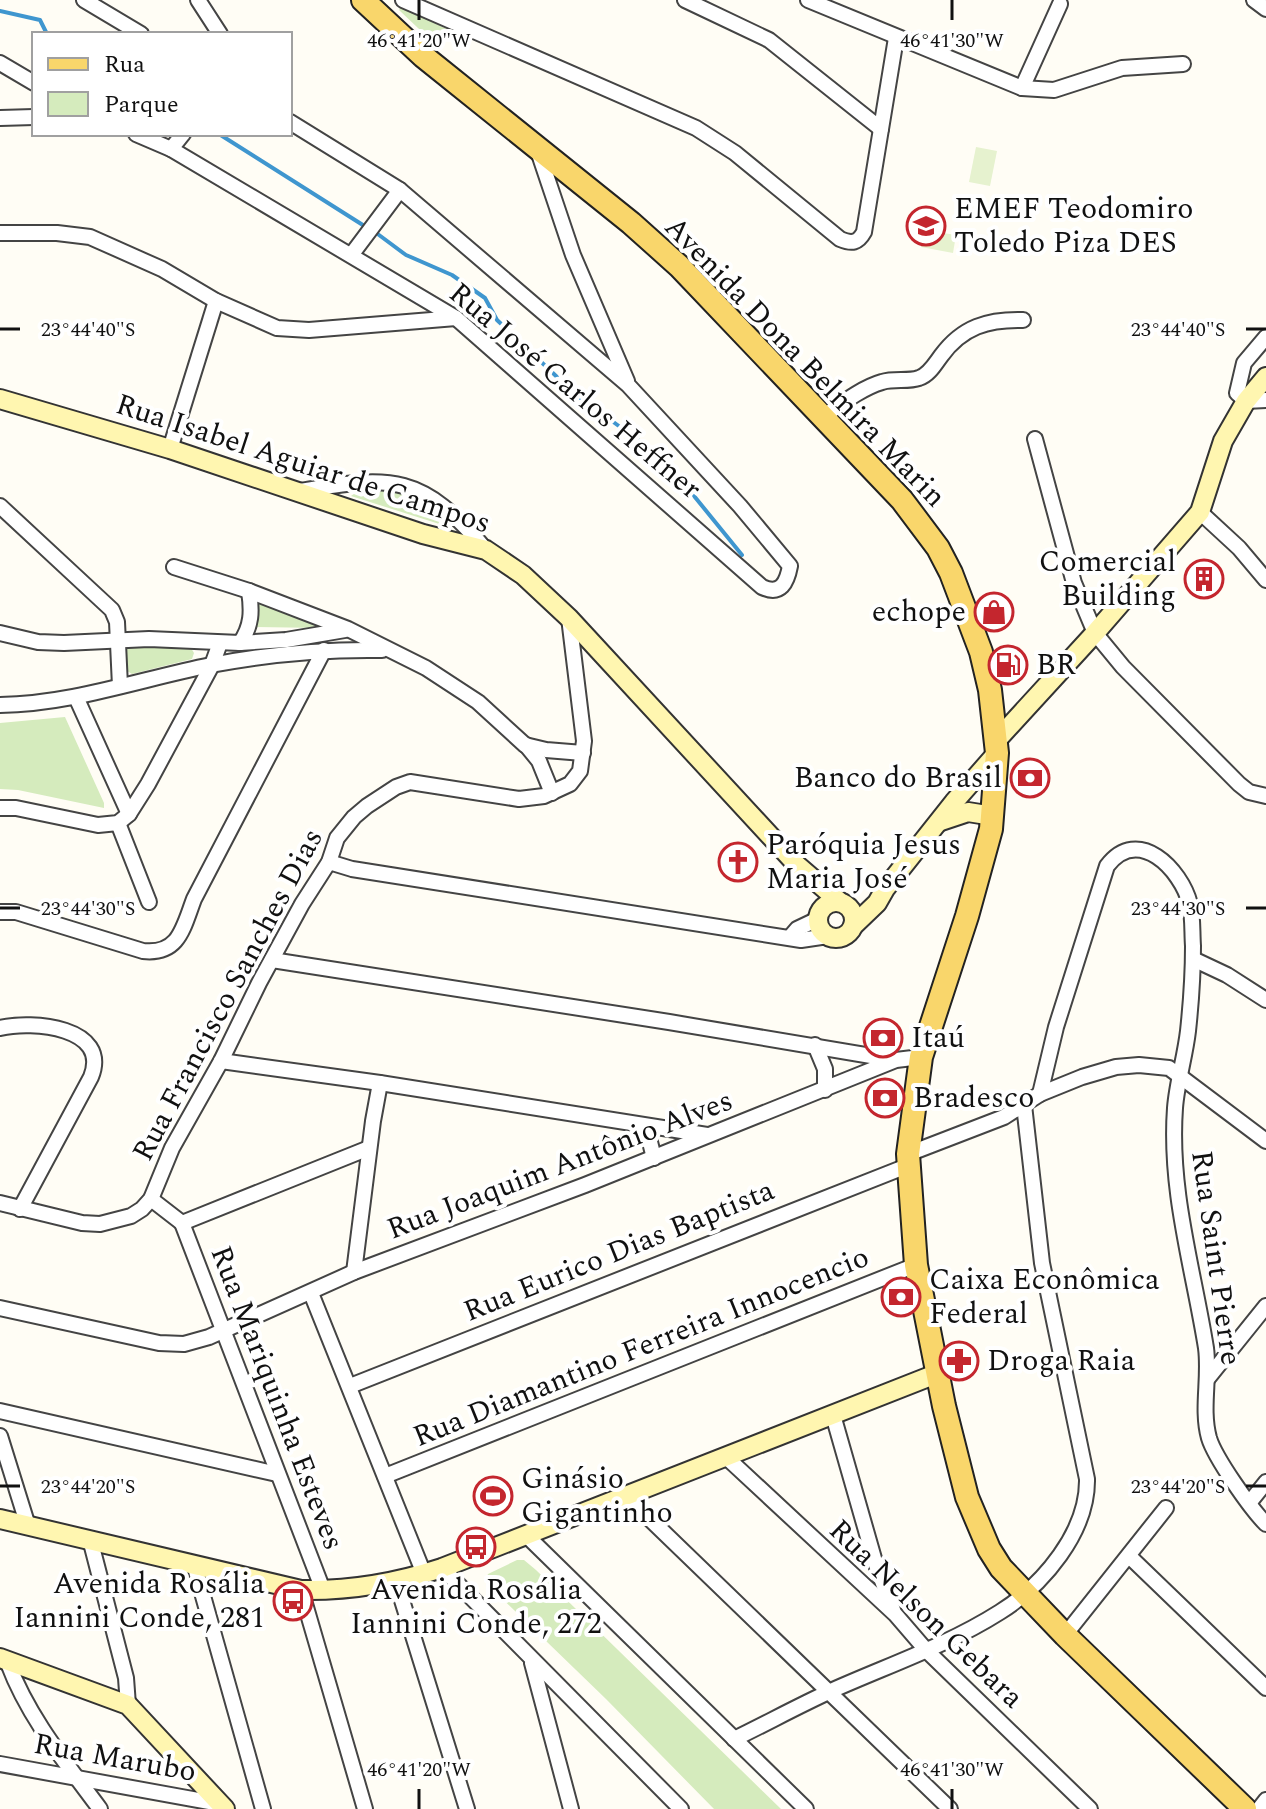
<svg xmlns="http://www.w3.org/2000/svg" width="1266" height="1809" font-family="Spectral,serif">
<rect width="100%" height="100%" fill="#fffdf5"/>
<!-- green -->
<g fill="#d5ebbd">
<polygon points="401,7 451,31 442,33 437,46 399,10"/>
<polygon points="383,474 452,528 351,496"/>
<path d="M262 596 325 625 322 628 256 627C252 616 254 605 262 596Z"/>
<polygon points="126,644 191,648 194,653 192,659 132,674 124,669 120,658"/>
<polygon points="65,717 104,803 104,808 18,790 0,789 0,723"/>
<polygon points="517,1560 524,1560 536,1570 781,1809 714,1809 606,1699 488,1585 485,1581 488,1574"/>
</g>
<!-- pitch -->
<g fill="#e6f2cf">
<polygon points="976,147 997,151 990,186 969,182"/>
<polygon points="924,230 956,235 953,253 921,247"/>
</g>
<g fill="none" stroke-linecap="round" stroke-linejoin="round">
<!-- stream -->
<g stroke="#3f96cf" stroke-width="4">
<polyline points="0,11 40,20 47,34"/>
<polyline points="219,134 366,227"/>
<polyline points="375,232 406,255 452,275 485,298 497,320 575,394 664,459 742,555"/>
</g>
<!-- street casing -->
<g stroke="#444" stroke-width="18">
<g id="street">
<polyline points="84,0 141,34"/>
<polyline points="198,0 220,34"/>
<path d="M403 0 696 128 735 153 840 239C852 244 858 243 864 232L896 38"/>
<polyline points="685,0 769,40 881,129"/>
<polyline points="808,0 1022,88 1054,90 1122,68 1183,64"/>
<polyline points="1254,0 1266,9"/>
<polyline points="0,63 34,83"/>
<polyline points="1022,88 1060,4"/>
<polyline points="0,118 34,117"/>
<path d="M136 134 171 149 456 318 762 587C781 596 787 582 790 566L740 506 628 385 400 190 290 122"/>
<polyline points="171,149 183,134"/>
<polyline points="538,151 573,255 627,381"/>
<polyline points="0,233 57,233 90,237 162,269 216,301 277,328 309,330 456,318"/>
<polyline points="352,254 400,190"/>
<polyline points="1266,337 1244,363 1237,393 1246,401 1266,400"/>
<path d="M823 417C840 405 861 388 882 382 894 378 908 382 919 378 929 375 935 364 941 356 962 327 988 319 1023 320"/>
<polyline points="1035,439 1074,583 1095,633 1123,667 1239,784 1249,792 1266,796"/>
<polyline points="170,449 216,301"/>
<path d="M300 491C393 475 422 474 486 550"/>
<polyline points="0,506 112,610 117,622 120,686"/>
<polyline points="1200,512 1239,548 1266,580"/>
<polyline points="174,567 249,591 348,629 426,668 478,702 525,745 546,750 583,753"/>
<polyline points="0,633 38,642 64,643 149,639 240,643 286,640 345,630"/>
<path d="M240 643C252 626 252 611 249 591"/>
<polyline points="76,697 129,814"/>
<path d="M0 705C72 704 141 679 211 665 268 654 324 649 382 650"/>
<polyline points="526,745 539,761 552,793"/>
<polyline points="0,808 16,808 98,825 118,823 129,814 148,784 212,665 220,643"/>
<polyline points="118,823 149,902"/>
<polyline points="329,862 352,869 801,940 828,936"/>
<path d="M0 912H16L143 951C179 955 183 928 194 899L324 650"/>
<polyline points="791,936 797,929 818,919"/>
<polyline points="1193,959 1227,975 1266,1000"/>
<polyline points="272,960 669,1022 895,1060"/>
<path d="M0 1028C32 1020 111 1027 91 1077L20 1209"/>
<polyline points="815,1045 825,1069 825,1090"/>
<polyline points="221,1061 380,1083 707,1135"/>
<path d="M1040 1094 1056 1027 1107 866C1138 825 1181 869 1190 904 1193 917 1192 932 1193 946 1193 974 1191 1003 1188 1031 1185 1057 1177 1082 1175 1108 1169 1191 1193 1267 1206 1348 1210 1378 1201 1409 1209 1438 1215 1458 1251 1509 1266 1524"/>
<polyline points="646,1126 654,1158"/>
<polyline points="908,1154 1004,1117 1040,1094 1082,1077 1116,1067 1139,1065 1169,1068 1266,1141"/>
<polyline points="151,1199 182,1223 369,1148"/>
<polyline points="0,1203 82,1223 100,1224 131,1216 142,1209 151,1199 172,1148 221,1061 259,983 302,904 329,862 337,838 354,817 367,806 396,787 410,782 519,799 544,796 570,784 580,771 584,741 569,618"/>
<polyline points="182,1223 323,1590"/>
<polyline points="354,1272 373,1121 380,1083"/>
<polyline points="311,1293 424,1574"/>
<polyline points="0,1308 159,1343 184,1344 209,1337 354,1272 585,1185 896,1060 921,1057"/>
<polyline points="1208,1378 1266,1306"/>
<polyline points="350,1386 907,1166"/>
<polyline points="0,1411 277,1474"/>
<polyline points="833,1415 875,1562 893,1610"/>
<polyline points="0,1436 28,1526"/>
<polyline points="725,1456 895,1614 926,1650 1090,1809"/>
<polyline points="385,1476 916,1265"/>
<polyline points="625,1495 950,1809"/>
<polyline points="1250,1502 1266,1482"/>
<polyline points="525,1534 806,1809"/>
<polyline points="90,1539 126,1678 128,1705"/>
<polyline points="1129,1556 1266,1688"/>
<polyline points="194,1564 263,1809"/>
<polyline points="442,1568 681,1809"/>
<polyline points="396,1581 467,1809"/>
<polyline points="301,1590 365,1809"/>
<polyline points="1065,1635 1166,1508"/>
<path d="M8 1663C28 1717 66 1763 100 1809"/>
<polyline points="532,1663 571,1809"/>
<path d="M734 1739C767 1723 800 1705 833 1690 889 1665 948 1645 1000 1612 1043 1585 1088 1532 1087 1479L1042 1263 1024 1105"/>
<polyline points="0,1764 220,1804"/>
<polyline points="1259,1809 1266,1800"/>
</g>
</g>
<!-- secondary casing -->
<g stroke="#333" stroke-width="22">
<g id="secondary">
<polyline points="0,399 170,449 423,534 486,550 523,575 569,618 797,865 840,902"/>
<polyline points="996,741 1095,633 1200,512 1223,441 1246,401 1266,377"/>
<polyline points="941,821 968,812 993,816"/>
<circle cx="836" cy="920" r="18"/>
<polyline points="853,926 877,903 885,889 954,802 997,753"/>
<path d="M0 1519 301 1590C349 1591 396 1583 442 1568L936 1374"/>
<polyline points="0,1658 128,1705 225,1809"/>
</g>
</g>
<!-- primary casing -->
<g stroke="#222" stroke-width="26">
<polyline id="primary" points="363,0 423,56 631,223 679,266 902,500 938,548 951,573 981,652 990,690 997,753 991,829 967,916 921,1057 908,1154 916,1265 944,1406 967,1497 989,1549 1001,1568 1065,1635 1245,1809"/>
</g>
<!-- street -->
<use href="#street" stroke="#fff" stroke-width="14"/>
<!-- secondary -->
<use href="#secondary" stroke="#fff6b0" stroke-width="18"/>
<!-- primary -->
<use href="#primary" stroke="#f9d66b" stroke-width="22"/>
</g>
<!-- ticks -->
<path fill="none" stroke="#111" stroke-width="3" d="M419 0V20M952 0V20M0 329H20M1246 329H1266M0 908H20M1246 908H1266M0 1486H20M1246 1486H1266M419 1789V1809M952 1789V1809"/>
<!-- icons -->
<defs>
<g id="school-ring" transform="scale(2)"><circle r="9.5" fill="#fff" stroke="#c4262e" stroke-width="1.5"/><path d="M0-5L7-2L0 1L-7-2ZM-4 1L0 2.5L4 1V4Q0 6-4 4Z" fill="#c4262e"/></g>
<g id="building-ring" transform="scale(2)"><circle r="9.5" fill="#fff" stroke="#c4262e" stroke-width="1.5"/><path d="M-4-6H4V6H1V3H-1V6H-4ZM-2.5-4.3h1.7v1.8h-1.7ZM.8-4.3h1.7v1.8H.8ZM-2.5-1h1.7V.8h-1.7ZM.8-1h1.7V.8H.8Z" fill="#c4262e"/></g>
<g id="shop-ring" transform="scale(2)"><circle r="9.5" fill="#fff" stroke="#c4262e" stroke-width="1.5"/><path d="M-5-2.5h2.3a2.7 3.5 0 0 1 5.4 0H5L5.5 6h-11ZM-1.5-2.5h3a1.5 2.3 0 0 0-3 0Z" fill="#c4262e"/></g>
<g id="fuel-ring" transform="scale(2)"><circle r="9.5" fill="#fff" stroke="#c4262e" stroke-width="1.5"/><path d="M-5.5-6h7V0h2V4h1.3V-2.5L3-4.5l.8-.8L6-3V5H2.5V1h-1V6h-7ZM-4.2-4.7v3.2H.2V-4.7Z" fill="#c4262e"/></g>
<g id="bank-ring" transform="scale(2)"><circle r="9.5" fill="#fff" stroke="#c4262e" stroke-width="1.5"/><path d="M-6-4H6V4H-6ZM0-2.3a2.3 2.3 0 1 0 0 4.6a2.3 2.3 0 1 0 0-4.6Z" fill="#c4262e"/></g>
<g id="church-ring" transform="scale(2)"><circle r="9.5" fill="#fff" stroke="#c4262e" stroke-width="1.5"/><path d="M-1.2-6h2.4v3.5h3.3v2.4h-3.3V6h-2.4V-.1h-3.3v-2.4h3.3Z" fill="#c4262e"/></g>
<g id="pharmacy-ring" transform="scale(2)"><circle r="9.5" fill="#fff" stroke="#c4262e" stroke-width="1.5"/><path d="M-2-6h4v4h4v4h-4v4h-4v-4h-4v-4h4Z" fill="#c4262e"/></g>
<g id="stadium-ring" transform="scale(2)"><circle r="9.5" fill="#fff" stroke="#c4262e" stroke-width="1.5"/><path d="M0-5a6.5 5 0 1 0 0 10a6.5 5 0 1 0 0-10ZM-3.5-1.8h7v3.6h-7Z" fill="#c4262e"/></g>
<g id="bus-ring" transform="scale(2)"><circle r="9.5" fill="#fff" stroke="#c4262e" stroke-width="1.5"/><path d="M-5-6H5V4H4V6H2V4H-2V6H-4V4H-5ZM-3.5-4V0h7V-4ZM-3.5 1.2v1.5H-2V1.2ZM2 1.2v1.5H3.5V1.2Z" fill="#c4262e"/></g>
</defs>
<g fill-rule="evenodd">
<use href="#school-ring" x="926" y="226"/>
<use href="#building-ring" x="1204" y="579"/>
<use href="#shop-ring" x="994" y="612"/>
<use href="#fuel-ring" x="1008" y="665"/>
<use href="#bank-ring" x="1030" y="778"/>
<use href="#church-ring" x="738" y="862"/>
<use href="#bank-ring" x="883" y="1038"/>
<use href="#bank-ring" x="885" y="1098"/>
<use href="#bank-ring" x="901" y="1297"/>
<use href="#pharmacy-ring" x="959" y="1361"/>
<use href="#stadium-ring" x="493" y="1496"/>
<use href="#bus-ring" x="476" y="1547"/>
<use href="#bus-ring" x="293" y="1601"/>
</g>
<g text-anchor="middle" dominant-baseline="central" stroke-width="8" stroke-linejoin="round" paint-order="stroke">
<!-- poi labels -->
<g font-size="30" fill="#111" stroke="#fff" text-anchor="start">
<text x="954" y="209">EMEF Teodomiro<tspan x="954" dy="34">Toledo Piza DES</tspan></text>
<text x="1176" y="562" text-anchor="end">Comercial<tspan x="1176" dy="34">Building</tspan></text>
<text x="966" y="612" text-anchor="end">echope</text>
<text x="1036" y="665">BR</text>
<text x="1002" y="778" text-anchor="end">Banco do Brasil</text>
<text x="766" y="845">Paróquia Jesus<tspan x="766" dy="34">Maria José</tspan></text>
<text x="911" y="1038">Itaú</text>
<text x="913" y="1098">Bradesco</text>
<text x="929" y="1280">Caixa Econômica<tspan x="929" dy="34">Federal</tspan></text>
<text x="987" y="1361">Droga Raia</text>
<text x="521" y="1479">Ginásio<tspan x="521" dy="34">Gigantinho</tspan></text>
<text x="265" y="1584" text-anchor="end">Avenida Rosália<tspan x="265" dy="34">Iannini Conde, 281</tspan></text>
<text x="476" y="1590" text-anchor="middle">Avenida Rosália<tspan x="476" dy="34">Iannini Conde, 272</tspan></text>
</g>
<!-- street labels -->
<g font-size="30" fill="#111" stroke="#fff">
<text transform="translate(805 362) rotate(46)">Avenida Dona Belmira Marin</text>
<text transform="translate(575 391) rotate(40)">Rua José Carlos Heffner</text>
<text transform="translate(303 464) rotate(18)">Rua Isabel Aguiar de Campos</text>
<text transform="translate(228 995) rotate(-62)">Rua Francisco Sanches Dias</text>
<text transform="translate(560 1165) rotate(-21)">Rua Joaquim Antônio Alves</text>
<text transform="translate(619 1251) rotate(-22)">Rua Eurico Dias Baptista</text>
<text transform="translate(1216 1258) rotate(82)">Rua Saint Pierre</text>
<text transform="translate(641 1347) rotate(-22)">Rua Diamantino Ferreira Innocencio</text>
<text transform="translate(277 1398) rotate(69)">Rua Mariquinha Esteves</text>
<text transform="translate(926 1614) rotate(44)">Rua Nelson Gebara</text>
<text transform="translate(115 1758) rotate(10)">Rua Marubo</text>
</g>
</g>
<g font-size="20" text-anchor="middle" fill="#111" stroke="#fff" stroke-width="8" stroke-linejoin="round" paint-order="stroke">
<text x="419" y="47">46°41'20"W</text>
<text x="952" y="47">46°41'30"W</text>
<text x="1178" y="336">23°44'40"S</text>
<text x="88" y="336">23°44'40"S</text>
<text x="1178" y="915">23°44'30"S</text>
<text x="88" y="915">23°44'30"S</text>
<text x="1178" y="1493">23°44'20"S</text>
<text x="88" y="1493">23°44'20"S</text>
<text x="419" y="1776">46°41'20"W</text>
<text x="952" y="1776">46°41'30"W</text>
</g>
<!-- legend -->
<rect x="32" y="32" width="260" height="104" fill="#ffffff" stroke="#a0a0a0" stroke-width="2"/>
<rect x="48" y="58" width="40" height="12" fill="#f9d66b" stroke="#a0a0a0" stroke-width="2"/>
<text x="104" y="72" font-size="24" fill="#111111">Rua</text>
<rect x="48" y="92" width="40" height="24" fill="#d5ebbd" stroke="#a0a0a0" stroke-width="2"/>
<text x="104" y="112" font-size="24" fill="#111111">Parque</text>
</svg>
